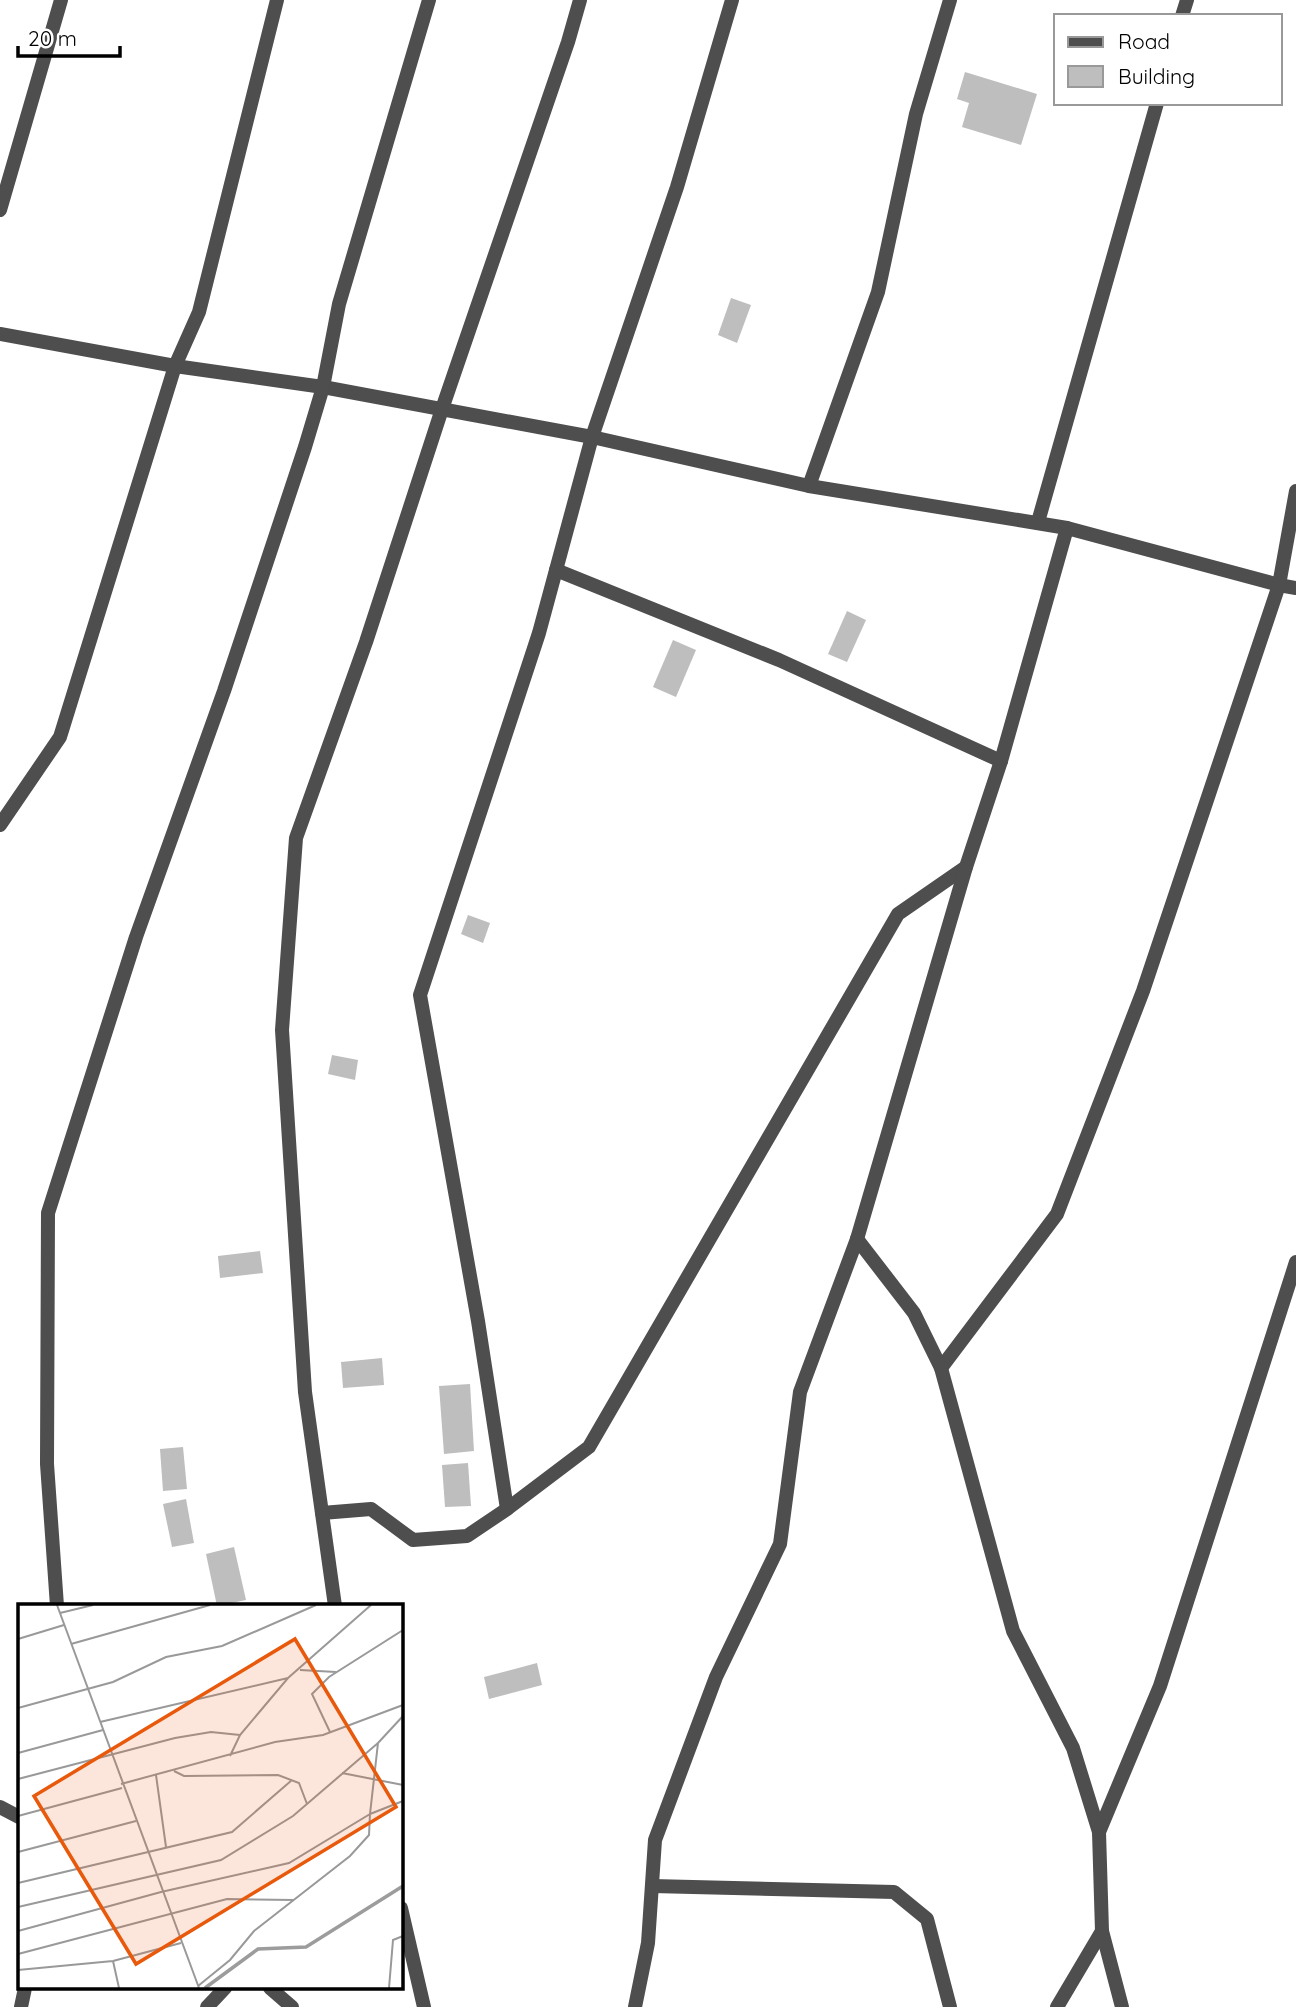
<svg xmlns="http://www.w3.org/2000/svg" width="1296" height="2007" font-family="Quicksand,sans-serif">
<rect width="100%" height="100%" fill="#fff"/>
<!-- building -->
<g fill="#bebebe">
<polygon points="965,72 1037,94 1021,145 962,127 969,103 957,99"/>
<polygon points="731,298 751,305 737,343 718,335"/>
<polygon points="847,611 866,620 847,662 828,654"/>
<polygon points="673,640 696,650 676,697 653,687"/>
<polygon points="468,915 490,923 483,943 461,934"/>
<polygon points="332,1055 358,1060 355,1080 328,1074"/>
<polygon points="260,1251 263,1273 220,1278 218,1256"/>
<polygon points="382,1358 384,1385 343,1388 341,1362"/>
<polygon points="470,1384 474,1451 444,1454 439,1386"/>
<polygon points="183,1447 187,1489 163,1491 160,1449"/>
<polygon points="468,1463 471,1506 445,1507 442,1465"/>
<polygon points="186,1499 194,1543 172,1547 163,1504"/>
<polygon points="234,1547 246,1600 217,1606 206,1554"/>
<polygon points="537,1663 542,1685 489,1699 484,1677"/>
</g>
<g fill="none" stroke-linecap="round" stroke-linejoin="round">
<!-- street -->
<g stroke="#4e4e4e" stroke-width="14">
<polyline points="1182,16 1187,0"/>
<polyline points="0,210 61,0"/>
<polyline points="0,334 175,366 323,387 592,437 809,486 1067,528 1279,585 1296,588"/>
<polyline points="809,486 878,292 916,114 950,0"/>
<polyline points="1038,522 1157,103"/>
<polyline points="556,570 779,660 1001,761"/>
<polyline points="0,825 60,737 175,366 199,312 277,0"/>
<polyline points="857,1239 914,1313 941,1368 1013,1631 1073,1748 1099,1832 1102,1931 1122,2007"/>
<polyline points="941,1368 1057,1214 1143,991 1279,585 1296,491"/>
<polyline points="507,1509 478,1321 420,995 539,633 592,437 677,187 732,0"/>
<polyline points="322,1513 371,1509 413,1540 467,1536 507,1509 589,1447 898,914 966,867"/>
<polyline points="57,1606 47,1464 48,1213 136,937 224,691 305,447 323,387 339,304 429,0"/>
<polyline points="335,1606 305,1392 282,1030 296,838 366,642 442,409 568,42 580,0"/>
<polyline points="0,1807 19,1817"/>
<polyline points="1099,1832 1160,1686 1296,1262"/>
<polyline points="652,1886 894,1892 927,1919 950,2007"/>
<polyline points="401,1908 424,2007"/>
<polyline points="270,1988 292,2007"/>
<polyline points="21,2007 25,1988"/>
<polyline points="207,2007 225,1988"/>
<polyline points="635,2007 648,1943 655,1840 716,1677 780,1544 800,1392 857,1239 966,867 1001,761 1067,528"/>
<polyline points="1057,2007 1102,1931"/>
</g>
</g>
<!-- overview -->
<g transform="translate(18 1604)">
<rect width="385" height="385" fill="#fff"/>
<path fill="none" stroke="#9c9c9c" stroke-width="3.5" d="M187 384 240 345 288 343 385 282"/>
<path fill="none" stroke="#999" stroke-width="2" d="M39 1 181 384M42 9 75 1M0 35 46 21M53 40 192 1M282 66 318 68M0 104 95 78 148 53 204 42 298 1M82 118 270 74M312 128 294 90 311 73 385 26M0 149 85 126M212 152 222 131 270 74 353 1M156 167 166 172 260 171 281 179 289 200M324 169 385 181M138 171 148 243M0 175 157 134 193 128 222 131M103 180 257 138 305 131 385 101M0 212 104 184M0 248 118 217M0 279 214 228 274 176M0 303 203 256 275 212 360 139M0 327 143 288 271 259 352 210 360 139 385 112M0 350 209 295 276 296M95 357 101 384M0 366 95 357 163 339M180 382 212 356 236 327 332 252 351 231 352 210 385 197M371 384 375 336 385 332"/>
<path fill="#e8590c" fill-opacity="0.15" stroke="#e8590c" stroke-width="3.5" d="M277 35 378 203 118 360 16 192Z"/>
<rect width="385" height="385" fill="none" stroke="#000" stroke-width="3.5"/>
</g>
<!-- legend -->
<rect x="1054" y="14" width="228" height="91" fill="#ffffff" stroke="#999999" stroke-width="2"/>
<rect x="1068" y="37" width="35" height="10" fill="#4e4e4e" stroke="#999999" stroke-width="2"/>
<text x="1118" y="49" font-size="21" fill="#000000">Road</text>
<rect x="1068" y="66" width="35" height="21" fill="#bebebe" stroke="#999999" stroke-width="2"/>
<text x="1118" y="84" font-size="21" fill="#000000">Building</text>
<!-- scale -->
<path d="M18 46v10h102v-10" fill="none" stroke="#000000" stroke-width="3.5"/>
<text x="28" y="46" font-size="21" fill="#000000" stroke="#ffffff" stroke-width="5" paint-order="stroke">20 m</text>
</svg>
